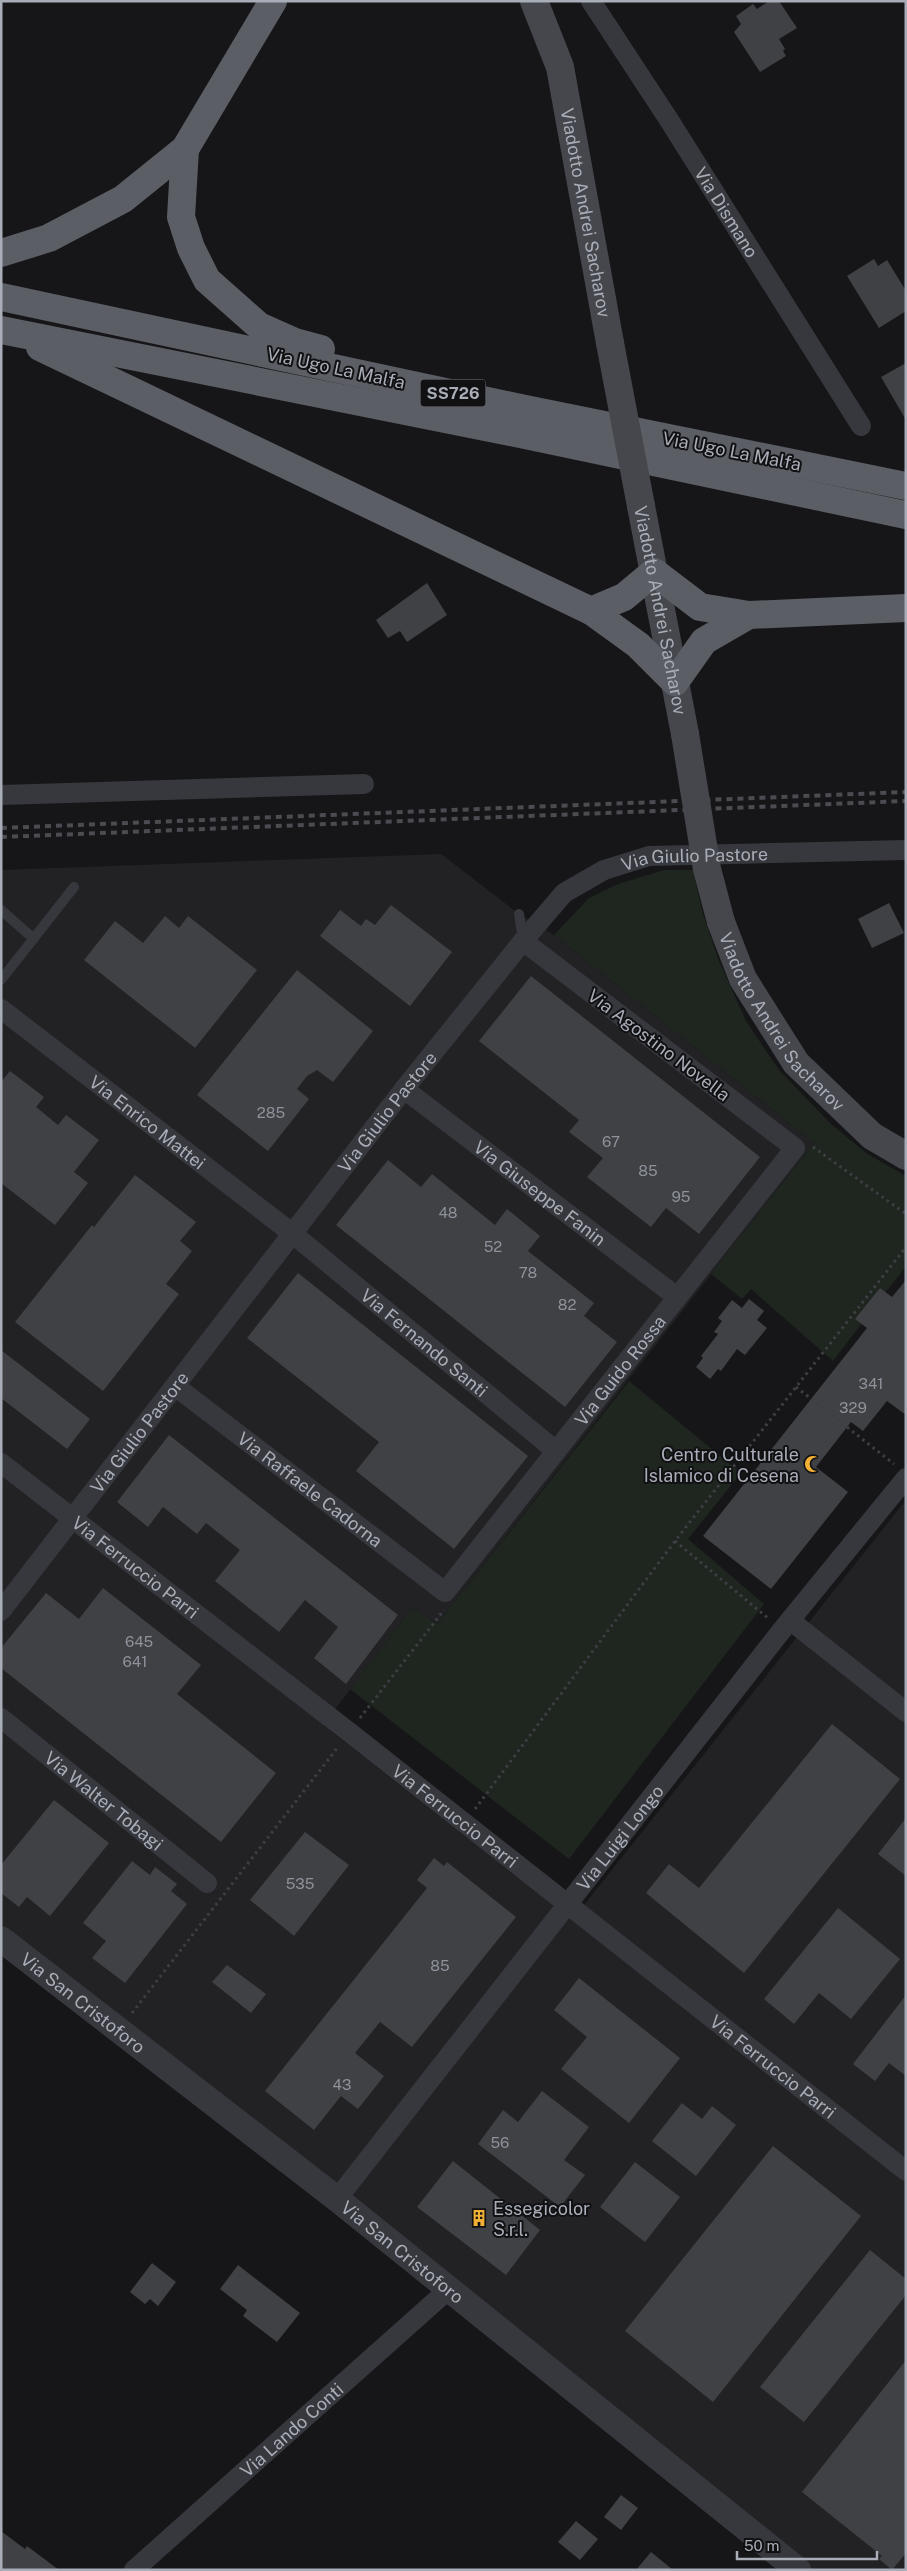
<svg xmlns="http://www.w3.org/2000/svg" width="907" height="2571" font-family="'Public Sans',sans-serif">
<rect width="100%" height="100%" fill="#161618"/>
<!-- built -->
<polygon fill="#222225" points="441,854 519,914 554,935 814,1143 437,1624 413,1607 323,1725 572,1920 906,1500 906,2570 812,2570 1,1930 1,870"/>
<!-- green -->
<g fill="#1e261f">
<polygon points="664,870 693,870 702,911 719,961 746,1021 779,1070 830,1123 866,1153 906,1176 906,1266 833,1361 751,1289 742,1299 711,1274 814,1143 554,935 589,898 618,884"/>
<polygon points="629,1381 741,1473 688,1539 764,1604 569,1859 350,1689 413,1607 437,1624"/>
</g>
<!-- building -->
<g fill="#404145">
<polygon points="769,1 779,1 797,28 779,39 785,49 783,51 786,56 760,72 734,32 741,24 736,16 753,4 757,9"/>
<polygon points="874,259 878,266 887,260 906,291 906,311 879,328 847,276"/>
<polygon points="906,363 906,420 881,377"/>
<polygon points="427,583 447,615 407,642 400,631 388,638 376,620"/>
<polygon points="889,903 904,933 872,948 858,919"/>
<polygon points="391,905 452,952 410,1006 320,936 340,910 361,926 366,919 375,925"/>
<polygon points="165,916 179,928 188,916 257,970 195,1048 84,960 115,921 143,943"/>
<polygon points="297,970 373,1031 333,1082 317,1070 307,1076 297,1089 309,1099 268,1151 197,1095"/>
<polygon points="531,976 760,1157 699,1234 666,1208 651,1227 587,1177 603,1158 569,1132 579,1120 479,1041"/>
<polygon points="10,1071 44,1097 36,1107 58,1125 66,1115 99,1140 74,1172 88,1183 55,1225 1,1183 1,1082"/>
<polygon points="388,1160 421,1187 432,1174 495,1225 507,1209 540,1236 528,1251 594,1303 584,1316 617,1342 565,1407 336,1225"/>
<polygon points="135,1175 196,1222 180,1241 192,1251 166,1284 179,1294 103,1391 15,1322 92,1225 94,1227"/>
<polygon points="298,1273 528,1456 454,1549 356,1471 379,1442 247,1338"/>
<polygon points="906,1280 906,1415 887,1401 863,1431 851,1422 816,1467 848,1492 771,1589 703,1536 867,1328 855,1319 880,1288 892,1297"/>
<polygon points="749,1299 764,1311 757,1320 767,1328 745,1355 737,1349 721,1371 718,1369 710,1379 696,1367 703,1358 701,1356 718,1334 714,1332 722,1321 718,1318 732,1300 742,1308"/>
<polygon points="1,1350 90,1419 67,1449 1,1398"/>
<polygon points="169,1435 398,1615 346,1684 314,1658 338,1627 305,1600 279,1632 215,1581 240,1550 206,1523 197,1534 163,1507 148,1527 117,1502"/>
<polygon points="103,1588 201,1665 177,1694 276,1773 221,1842 1,1668 1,1648 46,1593 79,1619"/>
<polygon points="832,1724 900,1779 744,1973 646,1893 669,1864 699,1888"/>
<polygon points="54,1800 109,1843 50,1916 27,1897 19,1907 1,1893 1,1865"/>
<polygon points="906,1818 906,1876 878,1854"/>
<polygon points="305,1832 349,1865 294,1936 250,1900"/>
<polygon points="434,1858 444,1866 447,1862 516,1917 412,2047 380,2022 355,2053 384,2076 358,2109 341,2096 314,2130 265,2091 427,1888 417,1880"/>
<polygon points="132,1861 150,1875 155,1867 177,1884 171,1891 187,1904 125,1983 92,1958 106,1941 83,1923"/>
<polygon points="838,1908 900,1959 851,2019 819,1993 794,2024 764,1999"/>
<polygon points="227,1965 266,1994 251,2013 212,1982"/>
<polygon points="579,1978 680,2058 629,2123 561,2069 587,2037 554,2010"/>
<polygon points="906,1995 906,2076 889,2063 875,2081 853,2064"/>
<polygon points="542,2091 589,2127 564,2160 585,2175 560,2207 478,2144 503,2110 518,2122"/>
<polygon points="682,2103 702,2119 712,2106 736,2125 696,2176 652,2141"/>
<polygon points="773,2146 861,2216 713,2402 625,2331"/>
<polygon points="453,2161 540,2230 506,2275 417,2207"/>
<polygon points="635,2162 680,2197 645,2242 600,2207"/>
<polygon points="870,2250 906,2279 906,2295 804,2422 760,2387"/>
<polygon points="152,2263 176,2282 158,2306 150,2299 145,2304 130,2292"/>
<polygon points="238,2265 300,2313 277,2342 243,2316 247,2310 220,2289"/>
<polygon points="906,2360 906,2553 892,2570 879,2559 882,2556 802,2492"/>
<polygon points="621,2495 638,2508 621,2530 604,2517"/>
<polygon points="576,2521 598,2539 580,2560 558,2542"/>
<polygon points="1,2531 25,2549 27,2546 59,2570 1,2570"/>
<polygon points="651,2552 673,2570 636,2570"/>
</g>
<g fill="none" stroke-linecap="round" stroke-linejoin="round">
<!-- path -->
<g stroke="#3d3f44" stroke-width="3" stroke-dasharray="2.5 4" stroke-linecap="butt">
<polyline points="813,1147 906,1214"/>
<polyline points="796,1387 894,1464"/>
<polyline points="675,1541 769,1619"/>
<polyline points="360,1718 444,1610"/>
<polyline points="475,1809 675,1541 906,1247"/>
<polyline points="132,2013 338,1747"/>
</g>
<!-- service -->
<g stroke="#37383d" stroke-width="10">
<polyline points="1,910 34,939"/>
<polyline points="519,914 523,940"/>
<polyline points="1,980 74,887"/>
</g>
<!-- minor -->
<g stroke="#37383d" stroke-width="20">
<path id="s1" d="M591 1 669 120 861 426"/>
<polyline points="1,795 364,784"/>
<path id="s2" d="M1 1009 293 1234 556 1451"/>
<path id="s3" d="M404 1089 677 1297"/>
<path id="s4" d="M175 1386 445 1592 795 1148 523 941"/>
<path id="s5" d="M1 1463 349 1732 906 2171"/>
<path id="s6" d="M1 1611 404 1089 523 941 564 893 604 870 649 856 906 850"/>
<polyline points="791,1621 906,1712"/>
<path id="s7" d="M1 1718 207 1883"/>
<path id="s8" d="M337 2199 782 1630 906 1478"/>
<path id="s9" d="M134 2570 449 2289"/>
</g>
<!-- tertiary -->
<path stroke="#37383d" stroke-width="26" id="s10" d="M1 1939 337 2199 798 2570"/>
<!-- secondary -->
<g stroke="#45474d" stroke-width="28">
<path id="s11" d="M534 1 560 67 610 343"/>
<path id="s12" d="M641 506 685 734"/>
<path id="s13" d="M721 922 743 979 796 1063 872 1136 906 1156"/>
</g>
<!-- trunk -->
<g stroke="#5b5e65" stroke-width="28">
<polyline points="185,149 181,217 191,248 207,280 259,326 295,342 321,349"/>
<polyline points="1,253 49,238 123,199 185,149 273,1"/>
<polyline points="1,297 525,409 906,486"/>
<polyline points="1,330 530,436 906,515"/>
<polyline points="40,347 591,611 638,645 675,682 704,641 749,615"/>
<polyline points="591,611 624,597 654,572 700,607 749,615 906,608"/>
</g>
<!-- rail -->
<g stroke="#4a4c52" stroke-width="4" stroke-dasharray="6 5" stroke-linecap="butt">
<polyline points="1,828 906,792"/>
<polyline points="1,837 906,801"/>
</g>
<!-- secondary-bridge -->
<g stroke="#45474d" stroke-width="28">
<polyline points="610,343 641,506"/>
<polyline points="685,734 707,869 721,922"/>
</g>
</g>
<!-- icons -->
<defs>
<g id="mosque-bare" transform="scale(1.35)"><path d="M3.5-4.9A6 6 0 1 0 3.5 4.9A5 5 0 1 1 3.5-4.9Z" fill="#f2b134" stroke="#111113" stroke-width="2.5" paint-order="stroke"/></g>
<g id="building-bare" transform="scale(1.35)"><path d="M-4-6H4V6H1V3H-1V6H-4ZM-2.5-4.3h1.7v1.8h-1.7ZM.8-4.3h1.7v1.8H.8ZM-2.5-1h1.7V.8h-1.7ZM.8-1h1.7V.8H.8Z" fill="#f2b134" stroke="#111113" stroke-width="2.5" paint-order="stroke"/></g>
</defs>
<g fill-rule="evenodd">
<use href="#mosque-bare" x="813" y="1464"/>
<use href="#building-bare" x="479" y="2218"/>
</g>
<g text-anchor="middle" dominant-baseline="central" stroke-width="4" stroke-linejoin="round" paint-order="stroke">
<!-- number labels -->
<g font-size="15" fill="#8e929b">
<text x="271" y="1112">285</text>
<text x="611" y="1141">67</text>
<text x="648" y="1170">85</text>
<text x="681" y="1196">95</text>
<text x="448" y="1212">48</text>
<text x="493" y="1246">52</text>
<text x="528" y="1272">78</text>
<text x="567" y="1304">82</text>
<text x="871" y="1383">341</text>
<text x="853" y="1407">329</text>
<text x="139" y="1641">645</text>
<text x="135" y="1661">641</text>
<text x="300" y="1883">535</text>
<text x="440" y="1965">85</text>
<text x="342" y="2084">43</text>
<text x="500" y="2142">56</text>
</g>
<!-- shield labels -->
<rect fill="#111113" stroke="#7b7e86" stroke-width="1" x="420.5" y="379.5" width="65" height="27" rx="4"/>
<g font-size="16" font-weight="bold" fill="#a8adb8">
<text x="453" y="393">SS726</text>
</g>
<!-- street labels -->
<g font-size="18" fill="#a8adb8" stroke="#111113">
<text stroke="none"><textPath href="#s11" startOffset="219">Viadotto Andrei Sacharov</textPath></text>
<text stroke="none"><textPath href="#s1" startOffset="251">Via Dismano</textPath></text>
<text transform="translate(336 368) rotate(12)">Via Ugo La Malfa</text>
<text transform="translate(732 451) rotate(11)">Via Ugo La Malfa</text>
<text stroke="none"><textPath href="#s12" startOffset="106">Viadotto Andrei Sacharov</textPath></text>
<text stroke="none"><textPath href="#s6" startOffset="1051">Via Giulio Pastore</textPath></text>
<text stroke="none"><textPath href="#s13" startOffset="118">Viadotto Andrei Sacharov</textPath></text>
<text transform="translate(659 1045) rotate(37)">Via Agostino Novella</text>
<text stroke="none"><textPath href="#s6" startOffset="631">Via Giulio Pastore</textPath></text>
<text stroke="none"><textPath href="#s2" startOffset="185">Via Enrico Mattei</textPath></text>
<text stroke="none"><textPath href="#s3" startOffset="171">Via Giuseppe Fanin</textPath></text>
<text stroke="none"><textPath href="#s2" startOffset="539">Via Fernando Santi</textPath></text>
<text stroke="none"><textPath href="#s4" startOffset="622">Via Guido Rossa</textPath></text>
<text stroke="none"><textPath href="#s6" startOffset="226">Via Giulio Pastore</textPath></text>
<text stroke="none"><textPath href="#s4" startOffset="170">Via Raffaele Cadorna</textPath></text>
<text stroke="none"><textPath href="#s5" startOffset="170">Via Ferruccio Parri</textPath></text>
<text stroke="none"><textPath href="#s7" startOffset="132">Via Walter Tobagi</textPath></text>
<text stroke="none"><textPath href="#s5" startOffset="575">Via Ferruccio Parri</textPath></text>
<text stroke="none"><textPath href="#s8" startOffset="459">Via Luigi Longo</textPath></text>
<text stroke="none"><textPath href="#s10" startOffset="104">Via San Cristoforo</textPath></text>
<text stroke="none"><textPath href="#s5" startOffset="980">Via Ferruccio Parri</textPath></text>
<text stroke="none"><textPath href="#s10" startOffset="509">Via San Cristoforo</textPath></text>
<text stroke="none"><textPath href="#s9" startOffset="211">Via Lando Conti</textPath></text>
</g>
<!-- poi labels -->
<g font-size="18" fill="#a8adb8" stroke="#111113" text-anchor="end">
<text x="799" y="1454">Centro Culturale<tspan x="799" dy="21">Islamico di Cesena</tspan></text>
<text x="493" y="2208" text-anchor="start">Essegicolor<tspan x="493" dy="21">S.r.l.</tspan></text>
</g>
</g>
<!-- border -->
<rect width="907" height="2571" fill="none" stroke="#a8adb8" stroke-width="5"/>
<!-- scale -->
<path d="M737 2551v8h140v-8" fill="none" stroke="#a8adb8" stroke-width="2.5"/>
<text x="744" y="2551" font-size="15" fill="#a8adb8" stroke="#111113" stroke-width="4" paint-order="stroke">50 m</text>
</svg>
